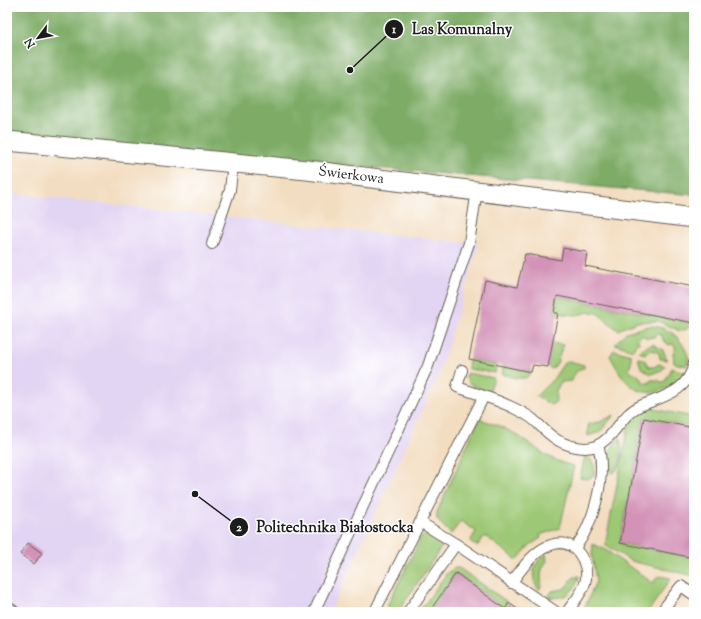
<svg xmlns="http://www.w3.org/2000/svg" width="701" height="619" font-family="'Sorts Mill Goudy',serif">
<rect width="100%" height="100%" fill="#fff"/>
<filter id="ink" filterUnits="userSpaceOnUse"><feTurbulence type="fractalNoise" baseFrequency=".025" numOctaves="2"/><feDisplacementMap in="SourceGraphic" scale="8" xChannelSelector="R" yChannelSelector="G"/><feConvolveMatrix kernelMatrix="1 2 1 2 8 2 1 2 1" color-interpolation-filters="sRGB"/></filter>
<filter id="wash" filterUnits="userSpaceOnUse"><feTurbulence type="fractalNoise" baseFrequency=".012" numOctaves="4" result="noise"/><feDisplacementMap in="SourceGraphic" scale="16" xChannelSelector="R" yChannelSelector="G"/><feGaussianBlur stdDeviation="0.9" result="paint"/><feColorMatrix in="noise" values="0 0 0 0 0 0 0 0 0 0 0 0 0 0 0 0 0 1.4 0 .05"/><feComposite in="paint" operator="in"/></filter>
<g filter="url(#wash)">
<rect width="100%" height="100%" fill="#f3ddc0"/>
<!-- built -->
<polygon fill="#e2d4f3" points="7,193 479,244 438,376 330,612 7,612"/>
<!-- green -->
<g fill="#9dc875" stroke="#5c7248">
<polygon points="557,296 690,323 687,329 680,331 658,321 637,322 618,330 597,313 590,312 576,315 554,313"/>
<path d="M649 326C670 326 683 339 689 359L686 366 674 363 673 352 676 349 673 344 669 345 663 340 662 335 656 334 654 337 647 338 642 335 637 339 639 342 633 350 615 344 626 332Z"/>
<polygon points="552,343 563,345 557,363 552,369 548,367"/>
<path d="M653 344 663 350 667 360 660 359 659 353C654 350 649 349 645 354L639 352 643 348Z"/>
<path d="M614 350 631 355V364L629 369 631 373H636L641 378 644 383H649L651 380H658L661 382H664L672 368 684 372C672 390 648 400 630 385 621 377 616 366 610 356Z"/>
<polygon points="638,358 644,359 649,367 654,367 659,364 665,366 662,370 651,374 641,368"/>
<polygon points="469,359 496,365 495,373 468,369"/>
<path d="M569 361 584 365V368C577 369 574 374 572 381L561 382V384L558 385 559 388 556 389V397L555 398 557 401 551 405 536 396 554 378 564 363Z"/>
<polygon points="504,366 531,372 527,378 515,378 502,374"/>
<polygon points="467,373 494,378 489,393 470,384 466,378"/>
<polygon points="649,408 694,417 694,428 644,418 620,543 694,558 694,576 631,561 605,545 629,424 637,416"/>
<polygon points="614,415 600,432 588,436 588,424 600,422"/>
<path d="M479 419C493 423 508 429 520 437 540 450 549 461 574 466L560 528 540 535 541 538 530 545 517 560 485 536 477 546 472 544 471 540 476 531 461 521 451 534 437 520V512Z"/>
<path d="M620 437C623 448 622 468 612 474 604 459 609 449 620 437Z"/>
<path d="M585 455C593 460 596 465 594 475L588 479 580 478Z"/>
<polygon points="426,535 431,536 443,545 398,612 389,612 387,608 389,602 421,538"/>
<polygon points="593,544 604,549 653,583 658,576 671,578 648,612 583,612 596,581 592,556"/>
<path d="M546 554 547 561C536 575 545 580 539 590 529 578 533 562 546 554Z"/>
<polygon points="455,568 459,568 509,603 505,609 456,573 429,612 419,612 447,573"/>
<path d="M579 576C576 592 564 600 548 597L552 591 564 589 573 578Z"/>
</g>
<!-- forest -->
<polygon fill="#7eac66" stroke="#4d6441" points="7,7 694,7 694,195 185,152 7,133"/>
<g id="blocks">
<!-- building -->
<g fill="#d392b7">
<polygon points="563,248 587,252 585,266 694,287 694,323 557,296 554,313 558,313 548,367 533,365 531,372 469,359 485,280 517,287 525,254 561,260"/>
<polygon points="644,418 694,428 694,558 620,543"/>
<polygon points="28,543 42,553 34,564 20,554"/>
<polygon points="456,573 505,609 509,603 522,612 429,612"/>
</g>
</g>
</g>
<g filter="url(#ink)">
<use href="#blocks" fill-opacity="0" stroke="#676055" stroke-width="1"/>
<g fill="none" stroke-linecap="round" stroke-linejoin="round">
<!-- lane casing -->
<g stroke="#676055" stroke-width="12">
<g id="lane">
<polyline points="212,244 230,190 233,163"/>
<path d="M462 370 457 387C481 395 508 403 530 417 541 425 550 438 563 443 572 447 587 450 596 446 616 437 621 414 640 406 664 396 688 392 694 363"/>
<polyline points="420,522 456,544 556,612"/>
<path d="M575 548C594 523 607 476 598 445"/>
<path d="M511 583C522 569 533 551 551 545 574 536 591 563 585 583 582 594 573 603 567 612"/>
<polyline points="7,606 15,612"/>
<polyline points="375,611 484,396"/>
<polyline points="314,612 428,366 469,243 477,190"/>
<polyline points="408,612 456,544"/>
<polyline points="661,612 681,586 694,595"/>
</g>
</g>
<!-- street casing -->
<g stroke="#676055" stroke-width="21">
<polyline id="street" points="7,141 307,170 694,218"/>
</g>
<!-- lane -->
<use href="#lane" stroke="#fff" stroke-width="10"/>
<!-- street -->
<use href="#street" stroke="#fff" stroke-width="19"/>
</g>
</g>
<g text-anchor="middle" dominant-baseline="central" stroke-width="3" stroke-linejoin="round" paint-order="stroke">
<!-- street labels -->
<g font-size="14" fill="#1c1c1c" stroke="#fff">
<text transform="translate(351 176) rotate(7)">Świerkowa</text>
</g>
</g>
<!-- callouts -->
<path fill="none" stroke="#1c1c1c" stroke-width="1.5" d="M350 70L394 29M195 494L239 527"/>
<g fill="#1c1c1c" stroke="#fff" stroke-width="1.5">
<circle cx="350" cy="70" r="4"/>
<circle cx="195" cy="494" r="4"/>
<circle cx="394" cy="29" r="10"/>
<circle cx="239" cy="527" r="10"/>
</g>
<g font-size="12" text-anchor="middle" font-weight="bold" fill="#fff">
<text x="394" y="33">1</text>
<text x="239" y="531">2</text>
</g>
<g font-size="15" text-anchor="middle" font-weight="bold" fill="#1c1c1c" stroke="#fff" stroke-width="3" stroke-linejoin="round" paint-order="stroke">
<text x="462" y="34">Las Komunalny</text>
<text x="335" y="532">Politechnika Białostocka</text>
</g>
<!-- margin -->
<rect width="701" height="619" fill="none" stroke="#fff" stroke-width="24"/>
<!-- north arrow -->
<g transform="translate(38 38) rotate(238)" stroke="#ffffff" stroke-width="3" paint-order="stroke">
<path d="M0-3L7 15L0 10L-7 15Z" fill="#1c1c1c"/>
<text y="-6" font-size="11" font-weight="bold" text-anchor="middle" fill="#1c1c1c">N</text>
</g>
</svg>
